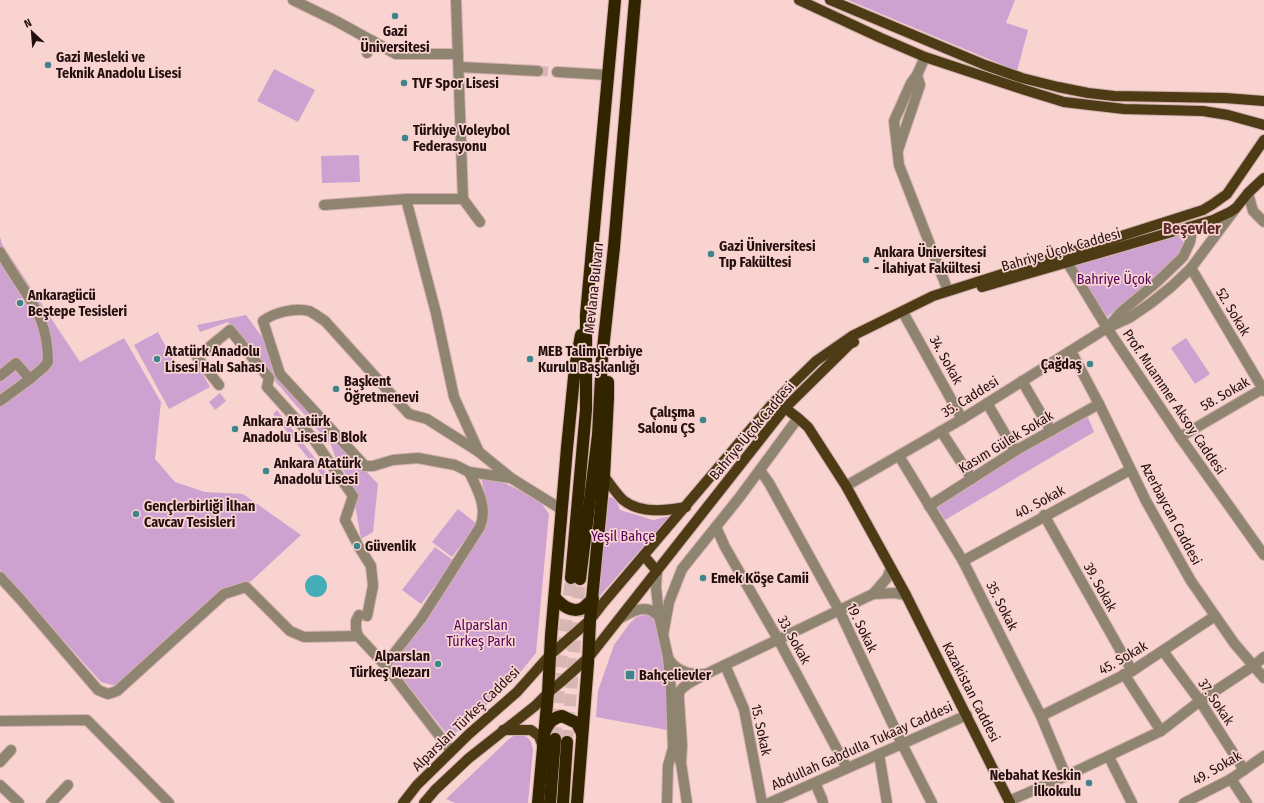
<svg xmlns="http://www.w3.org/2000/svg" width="1264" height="803" font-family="'Fira Sans Condensed',sans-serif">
<rect width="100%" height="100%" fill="#f8d3d0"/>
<!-- green -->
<g fill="#cda2d0">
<polygon points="848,0 1015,0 1006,23 1028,30 1017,71"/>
<polygon points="274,69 315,90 298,122 257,101"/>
<polygon points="359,155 360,182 322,183 321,156"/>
<polygon points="1173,235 1181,237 1184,244 1183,250 1174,262 1107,317 1074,265"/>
<polygon points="0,237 2,244 80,362 124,338 161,402 155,459 175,482 205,492 243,494 301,535 249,583 219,592 116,686 101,682 0,570"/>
<polygon points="246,315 268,345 277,375 378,484 373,532 361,539 351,482 336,459 331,445 268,373 228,322 200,332 197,325"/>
<polygon points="158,332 180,374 197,365 210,387 169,409 134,345"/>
<polygon points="1186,338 1210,374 1195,384 1171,348"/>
<polygon points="220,393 226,401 215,410 209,402"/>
<polygon points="277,410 328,475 324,478 273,414"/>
<polygon points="1087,415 1094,432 945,520 937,506 1019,455"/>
<polygon points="481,477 502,482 523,492 541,503 549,514 536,653 514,680 450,738 391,664 487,513 485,495"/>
<polygon points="603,495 616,499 620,510 653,520 670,516 597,599"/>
<polygon points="458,509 477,524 452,557 432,542"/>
<polygon points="435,547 454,561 421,604 402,590"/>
<polygon points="648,614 654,621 659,629 665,673 667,730 596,717 598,691 614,645 630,623 637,617"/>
<path d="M518 733C528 737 531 738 533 750L528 803H455L446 799 509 739Z"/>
</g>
<!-- water -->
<circle fill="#43adb8" cx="316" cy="586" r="11"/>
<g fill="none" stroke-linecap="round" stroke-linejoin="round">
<!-- minor-tunnel -->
<polyline stroke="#d8b6b3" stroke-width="10" stroke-dasharray="10 5" stroke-linecap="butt" points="538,71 557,72"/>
<!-- highway-tunnel -->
<g stroke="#d8b6b3" stroke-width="12" stroke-dasharray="12 6" stroke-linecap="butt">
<polyline points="555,739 561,663 571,578"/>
<polyline points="567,742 580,579"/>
</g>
<!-- minor casing -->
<g stroke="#d2b0ad" stroke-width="12">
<g id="minor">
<polyline points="293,0 336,21 396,54 458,54"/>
<polyline points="456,0 463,199 480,222"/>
<polyline points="367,53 373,41"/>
<polyline points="925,57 917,75 911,83 894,121 899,165 948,291"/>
<polyline points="459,67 538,71"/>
<polyline points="557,72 608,75"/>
<polyline points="898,150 920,85 917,75"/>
<polyline points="1248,193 1253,211 1264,222"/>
<polyline points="406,199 436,313 454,397 479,452 511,478 561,509"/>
<polyline points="324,205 406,199 463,199"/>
<path d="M0 252C4 259 9 266 13 273 34 305 48 322 48 362L43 368 30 379"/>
<polyline points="1067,262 1107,328 1180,437 1264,555"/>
<polyline points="1191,268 1264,391"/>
<polyline points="905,316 962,419"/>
<polyline points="1110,325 1121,312 1157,282 1183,257 1190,242 1193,226"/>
<polyline points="1071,351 1099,404 1146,501 1191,581 1234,643 1264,678"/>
<polyline points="0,376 16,363 30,379 0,401"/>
<polyline points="1022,381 1051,431"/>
<polyline points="219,385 197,357 230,330 269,378 267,387 312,437 353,496 345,520 357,543"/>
<polyline points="987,403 1015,451"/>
<polyline points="941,431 972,479"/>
<polyline points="1180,437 1264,388"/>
<path d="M479 452 427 419 409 414 325 321C320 318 314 313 309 311 295 307 273 313 263 321L280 374 365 466H373L393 460 418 458 455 465 469 472 511 478"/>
<polyline points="899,456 963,561 1041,716 1066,776"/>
<polyline points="760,470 769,483 839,610 902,744 932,803"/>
<polyline points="846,486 962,419 1107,328 1129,318 1151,303 1171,287 1191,268 1236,208"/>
<polyline points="929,506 1015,451 1099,404"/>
<polyline points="1044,515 1132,671"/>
<polyline points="716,527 725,547 778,639 847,768"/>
<polyline points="359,547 371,566 373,586 367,616"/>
<polyline points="963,561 1130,470"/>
<polyline points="657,571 656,587 659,616 668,657 671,690 673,748 681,763 687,803"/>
<polyline points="0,577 22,601 98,690 108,694 117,691 224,594 246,587 290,631 304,637 358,636"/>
<polyline points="873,594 895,593 906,595"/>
<polyline points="359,615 356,621 356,629 358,636 385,665 451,751"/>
<path d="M619 619C628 614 640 606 650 610 653 611 656 615 659 616"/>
<polyline points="663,635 669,602 682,569 739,498 798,418"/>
<polyline points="1163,651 1200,701 1244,770"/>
<path d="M668 658C676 671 689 675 704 674"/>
<path d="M385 665 421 619 480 527C488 508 478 490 469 472"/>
<polyline points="725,665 744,709 762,803"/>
<polyline points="1124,674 1161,731"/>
<polyline points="1041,716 1132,671 1215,616"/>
<polyline points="0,721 87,720 169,803"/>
<polyline points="879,754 887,803"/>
<polyline points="1109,757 1132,803"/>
<polyline points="0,762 11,750"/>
<path d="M681 763 682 745 679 700C679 699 679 693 679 693 682 685 699 678 706 674L873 594 887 578 891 568"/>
<polyline points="1231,779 1247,803"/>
<polyline points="815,783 822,799 823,803"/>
<polyline points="0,785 19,803"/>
<polyline points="1009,801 1066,776 1161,731 1200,701 1253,666 1264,657"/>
<polyline points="51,803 68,785"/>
<polyline points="667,803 668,766 673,748"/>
<polyline points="769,803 967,715"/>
<polyline points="1184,803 1231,779 1264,756"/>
</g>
</g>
<!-- major casing -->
<g stroke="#d2b0ad" stroke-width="12">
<g id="major">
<polyline points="799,0 881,38 925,57 1025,90 1064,102 1124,109 1203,111 1228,115 1264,125"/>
<polyline points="830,0 985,65 1022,78 1058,87 1088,93 1114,96 1225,98 1264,101"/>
<polyline points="982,287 1213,220 1230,212 1236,208 1248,193 1264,178"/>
<polyline points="780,406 785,408 798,418 808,427 846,486 906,595 1010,803"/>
<path d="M604 476C610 484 616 493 623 500 640 514 666 511 686 507"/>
<polyline points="644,556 657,571"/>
<polyline points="503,730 531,730 539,736 543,747"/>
<polyline points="403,803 417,785 469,734 517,692 549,656 590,620 604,602 773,403 816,361 852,336 933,296 1203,210 1213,204 1227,194 1264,140"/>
<polyline points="424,803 435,790 469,758 535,706 548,693 561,682 589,657 785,408 850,344 854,342"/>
</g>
</g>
<!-- highway casing -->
<g stroke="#d2b0ad" stroke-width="14">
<g id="highway">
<polyline points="571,578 586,410 586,315 615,0"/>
<polyline points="580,579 598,435 602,358 614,247 635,0"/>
<path d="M555 598C562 605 572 614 583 608 586 606 590 601 593 599"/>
<path d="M545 731C549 723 552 718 562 716L577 723 582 733"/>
<polyline points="538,803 548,693 551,636 567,448 575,367 581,335"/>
<polyline points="550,803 555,739"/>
<polyline points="563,803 567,742"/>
<polyline points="577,803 588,663 590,620 604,476 608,398 608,382"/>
</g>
</g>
<!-- minor -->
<use href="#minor" stroke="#8e8470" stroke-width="10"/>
<!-- major -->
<use href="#major" stroke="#4c3b15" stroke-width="10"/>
<!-- highway -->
<use href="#highway" stroke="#332400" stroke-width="12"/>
</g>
<!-- markers -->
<g fill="#3d848c" stroke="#f8d3d0" stroke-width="1.5">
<circle cx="395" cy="16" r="4"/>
<circle cx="48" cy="65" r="4"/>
<circle cx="404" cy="83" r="4"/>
<circle cx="405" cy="138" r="4"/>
<circle cx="711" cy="254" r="4"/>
<circle cx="866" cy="260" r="4"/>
<circle cx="20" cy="303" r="4"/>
<circle cx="157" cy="359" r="4"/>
<circle cx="530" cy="359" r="4"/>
<circle cx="1090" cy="364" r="4"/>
<circle cx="336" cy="389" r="4"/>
<circle cx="703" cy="420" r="4"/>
<circle cx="235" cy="429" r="4"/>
<circle cx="266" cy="471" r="4"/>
<circle cx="136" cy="514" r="4"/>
<circle cx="357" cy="546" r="4"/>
<circle cx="703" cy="578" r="4"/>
<circle cx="438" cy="664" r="4"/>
<rect x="625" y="670" width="10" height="10" rx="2"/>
<circle cx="1089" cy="783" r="4"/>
</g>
<g text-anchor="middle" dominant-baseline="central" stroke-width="3.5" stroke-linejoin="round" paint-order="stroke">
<!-- poi labels -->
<g font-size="14" font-weight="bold" fill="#230f0e" stroke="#f8d3d0" text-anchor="start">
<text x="395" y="31" text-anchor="middle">Gazi<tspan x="395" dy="16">Üniversitesi</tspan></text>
<text x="56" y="57">Gazi Mesleki ve<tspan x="56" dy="16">Teknik Anadolu Lisesi</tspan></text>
<text x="412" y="83">TVF Spor Lisesi</text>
<text x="413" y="130">Türkiye Voleybol<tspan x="413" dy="16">Federasyonu</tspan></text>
<text x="719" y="246">Gazi Üniversitesi<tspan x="719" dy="16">Tıp Fakültesi</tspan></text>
<text x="874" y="252">Ankara Üniversitesi<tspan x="874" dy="16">- İlahiyat Fakültesi</tspan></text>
<text x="28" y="295">Ankaragücü<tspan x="28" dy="16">Beştepe Tesisleri</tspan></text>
<text x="165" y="351">Atatürk Anadolu<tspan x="165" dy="16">Lisesi Halı Sahası</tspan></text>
<text x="538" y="351">MEB Talim Terbiye<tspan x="538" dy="16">Kurulu Başkanlığı</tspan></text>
<text x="1082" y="364" text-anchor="end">Çağdaş</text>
<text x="344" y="381">Başkent<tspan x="344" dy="16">Öğretmenevi</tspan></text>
<text x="695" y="412" text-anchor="end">Çalışma<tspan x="695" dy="16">Salonu ÇS</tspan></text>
<text x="243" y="421">Ankara Atatürk<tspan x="243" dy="16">Anadolu Lisesi B Blok</tspan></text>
<text x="274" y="463">Ankara Atatürk<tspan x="274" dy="16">Anadolu Lisesi</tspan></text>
<text x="144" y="506">Gençlerbirliği İlhan<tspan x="144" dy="16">Cavcav Tesisleri</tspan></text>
<text x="365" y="546">Güvenlik</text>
<text x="711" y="578">Emek Köşe Camii</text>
<text x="430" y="656" text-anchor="end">Alparslan<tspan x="430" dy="16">Türkeş Mezarı</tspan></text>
<text x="639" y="675">Bahçelievler</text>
<text x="1081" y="775" text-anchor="end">Nebahat Keskin<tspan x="1081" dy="16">İlkokulu</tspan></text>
</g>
<!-- street labels -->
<g font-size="14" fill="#230f0e" stroke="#f8d3d0">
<text transform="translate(1061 250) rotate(-16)">Bahriye Üçok Caddesi</text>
<text transform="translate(594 288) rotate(-84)">Mevlana Bulvarı</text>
<text transform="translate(1233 312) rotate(59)">52. Sokak</text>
<text transform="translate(946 360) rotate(61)">34. Sokak</text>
<text transform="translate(1225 394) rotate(-30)">58. Sokak</text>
<text transform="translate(970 397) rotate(-32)">35. Caddesi</text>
<text transform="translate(1174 402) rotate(56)">Prof. Muammer Aksoy Caddesi</text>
<text transform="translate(752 431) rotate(-50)">Bahriye Üçok Caddesi</text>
<text transform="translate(1006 442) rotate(-31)">Kasım Gülek Sokak</text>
<text transform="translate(1040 502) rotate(-28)">40. Sokak</text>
<text transform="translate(1171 514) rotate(62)">Azerbaycan Caddesi</text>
<text transform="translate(1100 587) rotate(61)">39. Sokak</text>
<text transform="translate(1002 606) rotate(63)">35. Sokak</text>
<text transform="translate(862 628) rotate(64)">19. Sokak</text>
<text transform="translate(794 640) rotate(61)">33. Sokak</text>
<text transform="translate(1123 658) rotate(-30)">45. Sokak</text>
<text transform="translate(971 692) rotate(63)">Kazakistan Caddesi</text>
<text transform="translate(1216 702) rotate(56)">37. Sokak</text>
<text transform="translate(466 719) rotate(-44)">Alparslan Türkeş Caddesi</text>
<text transform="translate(761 730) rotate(78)">15. Sokak</text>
<text transform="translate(862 746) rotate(-24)">Abdullah Gabdulla Tukaay Caddesi</text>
<text transform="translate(1217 768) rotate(-30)">49. Sokak</text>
</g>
<!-- park labels -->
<g font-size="14" fill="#53005a" stroke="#f8d3d0">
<text x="1114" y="279">Bahriye Üçok</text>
<text x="623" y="536">Yeşil Bahçe</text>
<text x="481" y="625">Alparslan<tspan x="481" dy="16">Türkeş Parkı</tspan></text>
</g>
<!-- quarter labels -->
<g font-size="16" font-weight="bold" fill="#5c2d2a" stroke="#f8d3d0">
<text x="1192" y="228">Beşevler</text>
</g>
</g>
<!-- north arrow -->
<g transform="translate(32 32) rotate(334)" stroke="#f8d3d0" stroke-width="3" paint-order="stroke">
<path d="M0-3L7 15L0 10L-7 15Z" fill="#230f0e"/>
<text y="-6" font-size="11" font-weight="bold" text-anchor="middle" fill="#230f0e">N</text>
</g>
</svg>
